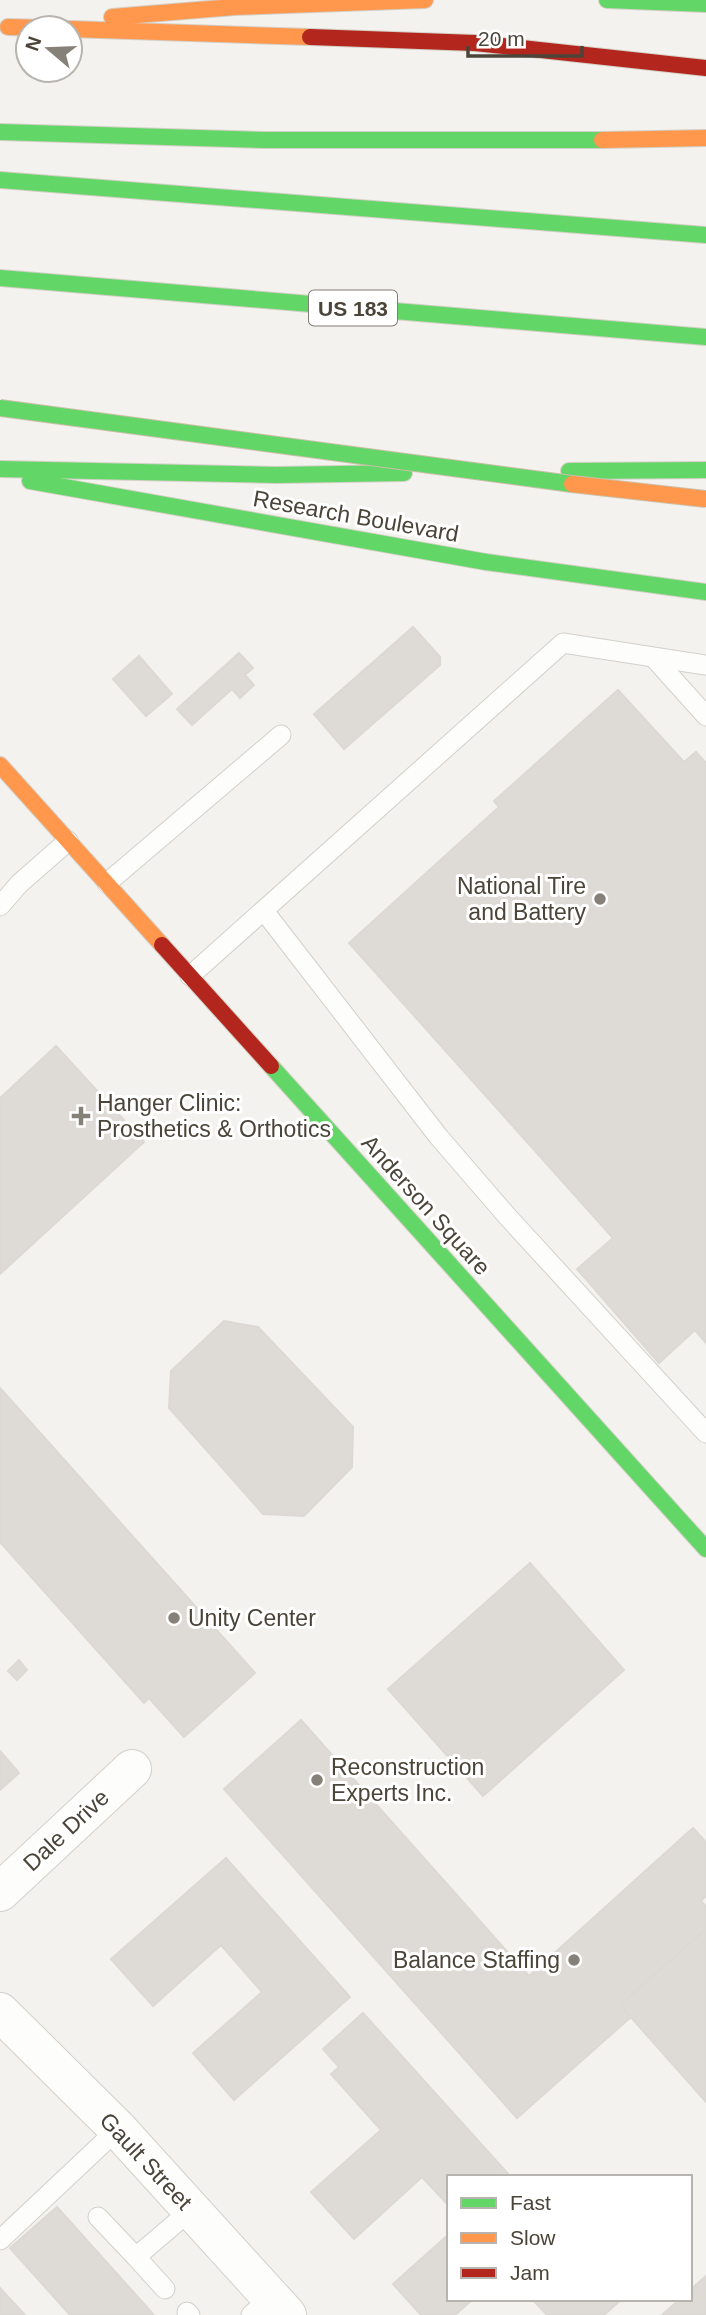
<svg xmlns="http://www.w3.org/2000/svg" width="706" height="2315" font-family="Helvetica,sans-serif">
<rect width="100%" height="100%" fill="#f4f2ee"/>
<!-- building -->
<g fill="#dedbd6" stroke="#dcd9d4" stroke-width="2">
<polygon points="413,627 440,657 440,665 344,749 314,714"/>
<polygon points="239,653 253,668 245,675 254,685 240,698 232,689 192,725 177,709"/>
<polygon points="139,656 172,694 146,716 113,679"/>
<polygon points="618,690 684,762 696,752 706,763 706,1343 695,1330 659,1363 577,1269 613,1238 349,943 499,807 494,801"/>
<polygon points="56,1046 144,1142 0,1274 0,1098"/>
<polygon points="224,1321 258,1327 353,1427 352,1467 304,1516 263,1514 169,1408 171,1371"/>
<polygon points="0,1388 255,1673 184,1737 149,1698 144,1703 0,1542"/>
<polygon points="530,1563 624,1670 483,1796 388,1689"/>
<polygon points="19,1660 27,1670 17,1680 8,1671"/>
<polygon points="301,1720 529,1976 693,1828 706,1842 706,1896 701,1901 706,1906 706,1929 620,2005 631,2017 517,2118 224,1789"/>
<polygon points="0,1751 19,1773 0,1790"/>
<polygon points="226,1858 350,1997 234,2100 193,2053 262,1992 221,1945 153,2006 111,1959"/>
<polygon points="706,1929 706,2102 620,2005"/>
<polygon points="363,2013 511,2177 449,2177 449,2206 422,2177 354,2239 311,2192 381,2130 331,2074 339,2067 323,2049"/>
<polygon points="57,2207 154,2315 70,2315 10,2248"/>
<polygon points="449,2234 449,2299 473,2299 455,2315 421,2315 393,2284"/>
<polygon points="706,2276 706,2315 662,2315 680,2299 690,2299 690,2290"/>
<polygon points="0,2288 25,2315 0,2315"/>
<polygon points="532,2299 622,2299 604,2315 547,2315"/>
</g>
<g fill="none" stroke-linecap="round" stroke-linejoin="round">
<!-- lane casing -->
<g stroke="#d2d0cb" stroke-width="21">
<g id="lane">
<polyline points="654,658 706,716"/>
<polyline points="107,883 281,735"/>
<polyline points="0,906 19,884 68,841"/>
<polyline points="264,911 438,1136 507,1216 706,1433"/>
<polyline points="190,976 563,643 706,665"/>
<polyline points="98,2217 136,2257 191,2210"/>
<polyline points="0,2240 118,2129"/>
<polyline points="136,2257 165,2289"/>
<polyline points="187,2312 190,2315"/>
<polyline points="251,2315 271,2297"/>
</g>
</g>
<!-- street casing -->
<g stroke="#d2d0cb" stroke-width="40">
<g id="street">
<polyline points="0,1892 132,1769"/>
<polyline points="0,2012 118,2129 287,2315"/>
</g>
</g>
<!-- fast casing -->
<g stroke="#d3cfc5" stroke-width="18">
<g id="fast">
<polyline points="607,0 706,4"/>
<polyline points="0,132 265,140 602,140"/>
<polyline points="0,180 706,235"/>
<polyline points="0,278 706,337"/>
<polyline points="0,469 276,475 404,473"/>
<polyline points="569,471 706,470"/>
<polyline points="30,481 486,562 706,592"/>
<polyline points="271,1066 706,1549"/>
</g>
</g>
<!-- slow casing -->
<g stroke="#d3cfc5" stroke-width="18">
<g id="slow">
<polyline points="112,17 234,7 425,0"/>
<polyline points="8,27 45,28"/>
<polyline points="70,29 310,37"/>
<polyline points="602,140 706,138"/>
<polyline points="0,765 162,945"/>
</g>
</g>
<!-- jam casing -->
<g stroke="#d3cfc5" stroke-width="18">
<g id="jam">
<polyline points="310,37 475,43 706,68"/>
<polyline points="162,945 271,1066"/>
</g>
</g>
<!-- lane -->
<use href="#lane" stroke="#fdfdfc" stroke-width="19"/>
<!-- street -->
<use href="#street" stroke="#fdfdfc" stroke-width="38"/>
<!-- fast -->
<use href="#fast" stroke="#63d668" stroke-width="16"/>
<!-- slow -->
<use href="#slow" stroke="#ff974d" stroke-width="16"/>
<!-- jam -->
<use href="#jam" stroke="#b3261e" stroke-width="16"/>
<!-- fast-bridge casing -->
<g stroke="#ccbfa9" stroke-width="18" stroke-linecap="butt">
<polyline id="fast-bridge" points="0,408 572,484"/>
</g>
<!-- slow-bridge casing -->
<g stroke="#ccbfa9" stroke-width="18" stroke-linecap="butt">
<polyline id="slow-bridge" points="572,484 706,499"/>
</g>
<!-- fast-bridge -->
<use href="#fast-bridge" stroke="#63d668" stroke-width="16"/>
<!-- slow-bridge -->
<use href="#slow-bridge" stroke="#ff974d" stroke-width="16"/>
</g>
<!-- markers -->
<g fill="#868178" stroke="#fff" stroke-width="2.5">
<circle cx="600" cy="899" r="7"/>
<path d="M77.5 1105.5h7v7h7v7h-7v7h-7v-7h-7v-7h7z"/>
<circle cx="174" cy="1618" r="7"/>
<circle cx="317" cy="1780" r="7"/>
<circle cx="574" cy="1960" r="7"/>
</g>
<g text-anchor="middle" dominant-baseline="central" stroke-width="6" stroke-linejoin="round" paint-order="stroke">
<!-- shield labels -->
<rect fill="#fff" stroke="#817c74" stroke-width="2" x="309" y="290.5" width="88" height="35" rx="5"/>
<g font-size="21" font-weight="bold" fill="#4b4439">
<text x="353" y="308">US 183</text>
</g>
<!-- street labels -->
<g font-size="23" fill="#4b4439" stroke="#fff">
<text transform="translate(356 516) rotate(10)">Research Boulevard</text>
<text transform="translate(426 1205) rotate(48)">Anderson Square</text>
<text transform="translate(66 1830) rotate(-43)">Dale Drive</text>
<text transform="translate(146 2161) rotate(47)">Gault Street</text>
</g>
<!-- poi labels -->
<g font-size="23" fill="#4b4439" stroke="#fff" text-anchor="start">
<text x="586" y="886" text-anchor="end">National Tire<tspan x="586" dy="26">and Battery</tspan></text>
<text x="97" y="1103">Hanger Clinic:<tspan x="97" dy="26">Prosthetics &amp; Orthotics</tspan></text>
<text x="188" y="1618">Unity Center</text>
<text x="331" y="1767">Reconstruction<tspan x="331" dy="26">Experts Inc.</tspan></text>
<text x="560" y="1960" text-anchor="end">Balance Staffing</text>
</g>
</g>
<!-- legend -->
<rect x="447" y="2175" width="245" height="126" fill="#ffffff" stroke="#b7b4b0" stroke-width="2"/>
<rect x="461" y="2198" width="35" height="10" fill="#63d668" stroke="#b7b4b0" stroke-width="2"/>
<text x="510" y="2210" font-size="21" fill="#4b4439">Fast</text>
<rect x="461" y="2233" width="35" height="10" fill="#ff974d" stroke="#b7b4b0" stroke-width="2"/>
<text x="510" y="2245" font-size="21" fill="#4b4439">Slow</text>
<rect x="461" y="2268" width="35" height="10" fill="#b3261e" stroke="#b7b4b0" stroke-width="2"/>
<text x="510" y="2280" font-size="21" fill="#4b4439">Jam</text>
<!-- north arrow -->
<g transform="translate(49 49) rotate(289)"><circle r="33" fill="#ffffff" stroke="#b7b4b0" stroke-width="2"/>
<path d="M0-5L12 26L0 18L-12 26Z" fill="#868178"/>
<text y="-10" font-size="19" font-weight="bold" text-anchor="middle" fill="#4b4439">N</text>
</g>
<!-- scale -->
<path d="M468 46v10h114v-10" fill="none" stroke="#4b4439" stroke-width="3.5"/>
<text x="478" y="46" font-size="21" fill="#4b4439" stroke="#ffffff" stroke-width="5" paint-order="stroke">20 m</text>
</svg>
